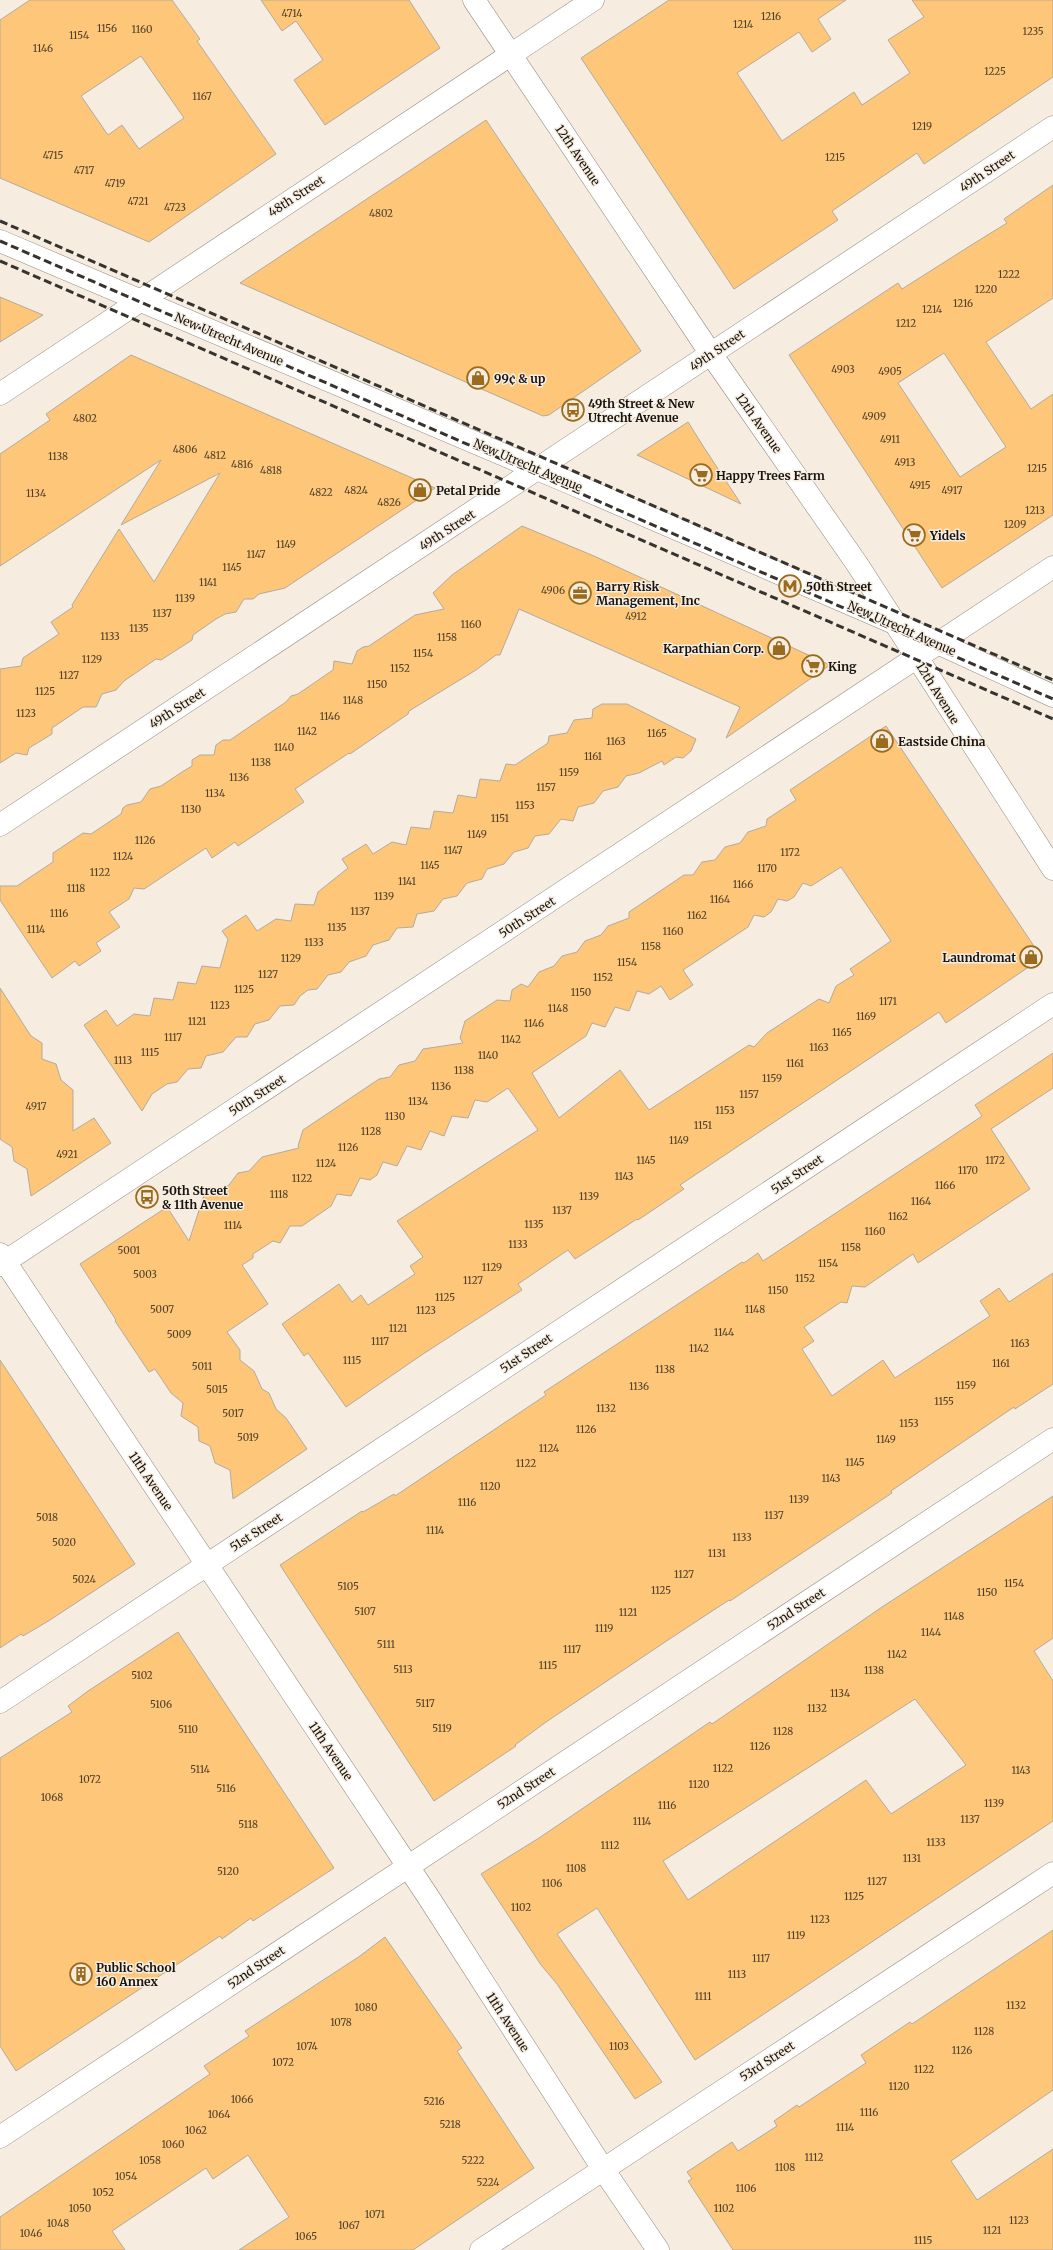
<svg xmlns="http://www.w3.org/2000/svg" width="1053" height="2250" font-family="Merriweather,serif">
<rect width="100%" height="100%" fill="#f6ede0"/>
<!-- building -->
<g fill="#fdc678" stroke="#b3aa9f" fill-rule="evenodd">
<path d="M30 0H172L200 39 197 41 276 154 149 242 0 178V20ZM141 56 184 118 139 149 122 125 108 135 81 96Z"/>
<polygon points="261,0 409,0 440,48 325,125 294,80 323,60 296,21 282,31"/>
<polygon points="669,0 846,0 818,19 831,39 812,52 799,32 737,73 782,141 854,92 862,105 910,73 888,40 924,17 912,0 1053,0 1053,77 924,164 917,153 832,211 838,220 734,289 581,58"/>
<polygon points="486,120 641,351 549,415 543,416 240,283"/>
<path d="M1053 185V298L986 342 1031 409 1053 394V515L942 588 789 355 898 283 902 289 973 244 1007 223 1004 219ZM944 353 1006 447 960 477 898 383Z"/>
<polygon points="0,297 43,315 0,342"/>
<polygon points="131,355 435,488 285,588 259,594 253,599 244,599 236,612 225,614 216,619 193,635 192,640 161,660 156,659 124,681 116,690 102,694 96,707 83,707 52,728 52,734 29,748 27,755 16,753 0,763 0,669 21,666 23,658 59,634 51,622 73,607 72,605 119,529 154,582 220,473 121,525 161,460 0,566 0,454 50,420 46,414"/>
<polygon points="688,422 705,449 741,504 637,455"/>
<polygon points="522,526 594,556 830,665 726,738 740,707 519,609 500,655 496,655 476,670 409,711 408,714 350,754 349,753 295,789 304,802 238,846 235,842 212,858 206,848 144,889 134,888 129,899 109,912 120,927 96,943 101,951 79,966 75,961 52,978 0,900 0,886 17,886 53,862 53,853 83,833 91,834 121,814 123,808 127,805 141,802 150,789 161,786 182,772 192,766 192,760 200,755 214,755 216,745 223,740 230,740 286,702 291,696 298,694 333,670 334,661 352,664 357,651 363,647 369,646 415,615 444,609 433,593 452,575"/>
<polygon points="602,704 627,704 696,739 691,751 683,758 676,757 664,765 662,761 639,773 626,776 618,787 603,791 594,803 578,807 573,821 561,819 549,834 535,836 528,848 514,852 504,864 487,869 482,879 467,883 457,896 443,899 434,911 417,914 413,927 397,928 389,940 373,945 366,956 349,962 341,972 328,975 317,989 308,990 300,996 294,1005 280,1006 269,1020 255,1024 247,1037 236,1037 223,1052 206,1056 201,1068 188,1069 177,1082 167,1084 152,1094 142,1111 84,1025 106,1010 117,1026 134,1014 150,1016 154,998 173,1000 178,982 196,984 202,966 220,968 228,939 222,931 246,915 257,931 276,919 291,921 295,904 314,905 318,892 348,868 342,859 366,844 373,854 392,842 406,845 411,827 430,829 434,811 453,813 458,795 476,798 480,779 500,781 506,764 515,765 548,743 549,736 567,733 574,720 592,718 593,709"/>
<path d="M886 726 1042 958 946 1023 939 1012 680 1185 684 1189 638 1220 637 1219 575 1259 568 1250 518 1284 522 1290 423 1354 346 1407 308 1353 304 1356 282 1324 339 1284 352 1302 361 1295 368 1305 415 1274 410 1266 423 1257 397 1221 538 1130 508 1088 487 1102 475 1100 468 1118 452 1116 444 1136 430 1131 421 1150 407 1146 397 1166 383 1162 377 1175 370 1180 360 1178 351 1196 337 1194 331 1206 302 1226H290L280 1243 273 1241 253 1254V1258L242 1265 268 1304 227 1332 240 1350V1360L254 1371 262 1389 269 1393 276 1409 286 1418 307 1449 233 1499 230 1470 215 1463 210 1446 199 1441 198 1427 181 1416 183 1403 171 1393 155 1369 149 1372 115 1321 116 1320 80 1264 167 1207 189 1241 205 1192 216 1193 229 1185 238 1173 249 1171 262 1157 299 1148 298 1146 303 1130 379 1079 390 1077 399 1065 415 1061 423 1049 463 1043 460 1038 465 1021 497 1000 510 1001 512 990 521 984 528 987 539 972 554 966 562 956 577 952 585 941 601 935 608 926 629 918V912L684 875H693L702 862 715 860 725 847 740 843 748 832 766 826 767 819 796 800 790 790ZM841 867 891 941 850 969 854 975 836 986 829 1003 819 999 767 1033 754 1047 749 1045 649 1110 620 1070 559 1118 532 1073 586 1036 592 1023 605 1027 615 1007 629 1011 637 991 649 994 661 986 670 1000 693 985 683 970 748 927 754 915 764 917 771 912 778 899 787 901 794 897 803 883 811 886Z"/>
<polygon points="0,988 31,1036 42,1043 42,1059 56,1064 61,1080 73,1090 73,1131 94,1118 111,1143 31,1196 27,1169 14,1161 12,1147 0,1139"/>
<polygon points="1053,1053 1053,1088 991,1129 1030,1189 918,1263 913,1254 865,1287 852,1286 847,1303 841,1302 804,1327 814,1341 802,1349 832,1396 883,1360 895,1378 990,1316 980,1301 999,1288 1009,1302 1053,1273 1053,1384 1015,1409 1014,1407 891,1491 892,1493 730,1601 729,1600 665,1642 546,1722 515,1745 516,1746 434,1801 280,1565 362,1511 363,1512 394,1494 395,1496 546,1395 544,1392 742,1262 744,1263 758,1253 763,1261 936,1147 982,1116 975,1105"/>
<polygon points="0,1360 135,1564 50,1620 23,1636 21,1634 0,1648"/>
<path d="M1053 1496V1638L1034 1651 1053 1681V1821L695 2060 597 1908 557 1934 662 2082 635 2099 557 1984 541 1965 481 1874 539 1838 710 1722 712 1724 882 1607ZM915 1699 966 1765 891 1814 866 1780 688 1900 663 1861Z"/>
<polygon points="178,1632 334,1868 253,1921 251,1918 222,1939 220,1936 16,2071 0,2046 0,1758 72,1712 68,1706 88,1691"/>
<polygon points="1053,1930 1053,2090 951,2161 977,2200 1053,2149 1053,2250 733,2250 688,2181 692,2179 687,2172 732,2142 738,2151 777,2126 774,2121 797,2105 799,2107 866,2063 861,2055 910,2022 912,2024"/>
<polygon points="385,1937 462,2048 457,2051 534,2168 413,2250 239,2250 289,2217 248,2155 213,2179 206,2168 112,2231 125,2250 0,2250 0,2217 210,2074 204,2066 249,2036 245,2031 360,1956"/>
</g>
<g fill="none" stroke-linecap="round" stroke-linejoin="round">
<!-- minor casing -->
<g stroke="#90887d" stroke-width="23">
<g id="minor">
<polyline points="474,0 711,354 857,564 1053,869"/>
<polyline points="0,241 570,483 894,623 1053,696"/>
<polyline points="0,394 593,0"/>
<polyline points="0,825 1053,127"/>
<polyline points="0,1254 427,1895 603,2169 658,2250"/>
<polyline points="0,1265 1053,567"/>
<polyline points="0,1702 1053,1004"/>
<polyline points="0,2137 1053,1439"/>
<polyline points="481,2250 1053,1873"/>
</g>
</g>
<!-- minor -->
<use href="#minor" stroke="#fff" stroke-width="22"/>
<!-- rail -->
<g stroke="#37332e" stroke-width="3" stroke-dasharray="8 4" stroke-linecap="butt">
<polyline points="0,221 1053,680"/>
<polyline points="0,241 1053,699"/>
<polyline points="0,261 1053,719"/>
</g>
</g>
<!-- icons -->
<defs>
<g id="shop-ring" transform="scale(1.15)"><circle r="9.5" fill="#f6ede0" stroke="#9a6b1c" stroke-width="1.5"/><path d="M-5-2.5h2.3a2.7 3.5 0 0 1 5.4 0H5L5.5 6h-11ZM-1.5-2.5h3a1.5 2.3 0 0 0-3 0Z" fill="#9a6b1c"/></g>
<g id="bus-ring" transform="scale(1.15)"><circle r="9.5" fill="#f6ede0" stroke="#9a6b1c" stroke-width="1.5"/><path d="M-5-6H5V4H4V6H2V4H-2V6H-4V4H-5ZM-3.5-4V0h7V-4ZM-3.5 1.2v1.5H-2V1.2ZM2 1.2v1.5H3.5V1.2Z" fill="#9a6b1c"/></g>
<g id="supermarket-ring" transform="scale(1.15)"><circle r="9.5" fill="#f6ede0" stroke="#9a6b1c" stroke-width="1.5"/><path d="M-6-5.5h2.5l.6 2H6L4.5 2H-2.5L-4.4-4H-6ZM-1.5 3.2a1.3 1.3 0 1 0 .1 0ZM3 3.2a1.3 1.3 0 1 0 .1 0Z" fill="#9a6b1c"/></g>
<g id="metro-ring" transform="scale(1.15)"><circle r="9.5" fill="#f6ede0" stroke="#9a6b1c" stroke-width="1.5"/><path d="M-5.5 5V-5H-3L0 0L3-5H5.5V5H3V-.5L0 4L-3-.5V5Z" fill="#9a6b1c"/></g>
<g id="office-ring" transform="scale(1.15)"><circle r="9.5" fill="#f6ede0" stroke="#9a6b1c" stroke-width="1.5"/><path d="M-6-3h4V-5.5h4V-3h4V5H-6ZM-1-4.5V-3h2v-1.5ZM-6 0V1H6V0Z" fill="#9a6b1c"/></g>
<g id="building-ring" transform="scale(1.15)"><circle r="9.5" fill="#f6ede0" stroke="#9a6b1c" stroke-width="1.5"/><path d="M-4-6H4V6H1V3H-1V6H-4ZM-2.5-4.3h1.7v1.8h-1.7ZM.8-4.3h1.7v1.8H.8ZM-2.5-1h1.7V.8h-1.7ZM.8-1h1.7V.8H.8Z" fill="#9a6b1c"/></g>
</defs>
<g fill-rule="evenodd">
<use href="#shop-ring" x="478" y="378"/>
<use href="#bus-ring" x="573" y="410"/>
<use href="#supermarket-ring" x="701" y="475"/>
<use href="#shop-ring" x="420" y="490"/>
<use href="#supermarket-ring" x="914" y="535"/>
<use href="#metro-ring" x="790" y="586"/>
<use href="#office-ring" x="580" y="593"/>
<use href="#shop-ring" x="779" y="648"/>
<use href="#supermarket-ring" x="813" y="666"/>
<use href="#shop-ring" x="882" y="741"/>
<use href="#shop-ring" x="1031" y="957"/>
<use href="#bus-ring" x="147" y="1197"/>
<use href="#building-ring" x="81" y="1974"/>
</g>
<g text-anchor="middle" dominant-baseline="central" stroke-width="3" stroke-linejoin="round" paint-order="stroke">
<!-- number labels -->
<g font-size="10" fill="#50402a">
<text x="292" y="13">4714</text>
<text x="771" y="16">1216</text>
<text x="743" y="24">1214</text>
<text x="107" y="28">1156</text>
<text x="142" y="29">1160</text>
<text x="1033" y="31">1235</text>
<text x="79" y="35">1154</text>
<text x="43" y="48">1146</text>
<text x="995" y="71">1225</text>
<text x="202" y="96">1167</text>
<text x="922" y="126">1219</text>
<text x="53" y="155">4715</text>
<text x="835" y="157">1215</text>
<text x="84" y="170">4717</text>
<text x="115" y="183">4719</text>
<text x="138" y="201">4721</text>
<text x="175" y="207">4723</text>
<text x="381" y="213">4802</text>
<text x="1009" y="274">1222</text>
<text x="986" y="289">1220</text>
<text x="963" y="303">1216</text>
<text x="932" y="309">1214</text>
<text x="906" y="323">1212</text>
<text x="843" y="369">4903</text>
<text x="890" y="371">4905</text>
<text x="874" y="416">4909</text>
<text x="85" y="418">4802</text>
<text x="890" y="439">4911</text>
<text x="185" y="449">4806</text>
<text x="215" y="455">4812</text>
<text x="58" y="456">1138</text>
<text x="905" y="462">4913</text>
<text x="242" y="464">4816</text>
<text x="1037" y="468">1215</text>
<text x="271" y="470">4818</text>
<text x="920" y="485">4915</text>
<text x="356" y="490">4824</text>
<text x="952" y="490">4917</text>
<text x="321" y="492">4822</text>
<text x="36" y="493">1134</text>
<text x="389" y="502">4826</text>
<text x="1035" y="510">1213</text>
<text x="1015" y="524">1209</text>
<text x="286" y="544">1149</text>
<text x="256" y="554">1147</text>
<text x="232" y="567">1145</text>
<text x="208" y="582">1141</text>
<text x="553" y="590">4906</text>
<text x="185" y="598">1139</text>
<text x="162" y="613">1137</text>
<text x="636" y="616">4912</text>
<text x="471" y="624">1160</text>
<text x="139" y="628">1135</text>
<text x="110" y="636">1133</text>
<text x="447" y="637">1158</text>
<text x="423" y="653">1154</text>
<text x="92" y="659">1129</text>
<text x="400" y="668">1152</text>
<text x="69" y="675">1127</text>
<text x="377" y="684">1150</text>
<text x="45" y="691">1125</text>
<text x="353" y="700">1148</text>
<text x="26" y="713">1123</text>
<text x="330" y="716">1146</text>
<text x="307" y="731">1142</text>
<text x="657" y="733">1165</text>
<text x="616" y="741">1163</text>
<text x="284" y="747">1140</text>
<text x="593" y="756">1161</text>
<text x="261" y="762">1138</text>
<text x="569" y="772">1159</text>
<text x="239" y="777">1136</text>
<text x="546" y="787">1157</text>
<text x="215" y="793">1134</text>
<text x="525" y="805">1153</text>
<text x="191" y="809">1130</text>
<text x="500" y="818">1151</text>
<text x="477" y="834">1149</text>
<text x="145" y="840">1126</text>
<text x="453" y="850">1147</text>
<text x="790" y="852">1172</text>
<text x="123" y="856">1124</text>
<text x="430" y="865">1145</text>
<text x="767" y="868">1170</text>
<text x="100" y="872">1122</text>
<text x="407" y="881">1141</text>
<text x="743" y="884">1166</text>
<text x="76" y="888">1118</text>
<text x="384" y="896">1139</text>
<text x="720" y="899">1164</text>
<text x="360" y="911">1137</text>
<text x="59" y="913">1116</text>
<text x="697" y="915">1162</text>
<text x="337" y="927">1135</text>
<text x="36" y="929">1114</text>
<text x="673" y="931">1160</text>
<text x="314" y="942">1133</text>
<text x="651" y="946">1158</text>
<text x="291" y="958">1129</text>
<text x="627" y="962">1154</text>
<text x="268" y="974">1127</text>
<text x="603" y="977">1152</text>
<text x="244" y="989">1125</text>
<text x="581" y="992">1150</text>
<text x="888" y="1001">1171</text>
<text x="220" y="1005">1123</text>
<text x="558" y="1008">1148</text>
<text x="866" y="1016">1169</text>
<text x="197" y="1021">1121</text>
<text x="534" y="1023">1146</text>
<text x="842" y="1032">1165</text>
<text x="173" y="1037">1117</text>
<text x="511" y="1039">1142</text>
<text x="819" y="1047">1163</text>
<text x="150" y="1052">1115</text>
<text x="488" y="1055">1140</text>
<text x="123" y="1060">1113</text>
<text x="795" y="1063">1161</text>
<text x="464" y="1070">1138</text>
<text x="772" y="1078">1159</text>
<text x="441" y="1086">1136</text>
<text x="749" y="1094">1157</text>
<text x="418" y="1101">1134</text>
<text x="36" y="1106">4917</text>
<text x="725" y="1110">1153</text>
<text x="395" y="1116">1130</text>
<text x="703" y="1125">1151</text>
<text x="371" y="1131">1128</text>
<text x="679" y="1140">1149</text>
<text x="348" y="1147">1126</text>
<text x="67" y="1154">4921</text>
<text x="646" y="1160">1145</text>
<text x="995" y="1160">1172</text>
<text x="326" y="1163">1124</text>
<text x="968" y="1170">1170</text>
<text x="624" y="1176">1143</text>
<text x="302" y="1178">1122</text>
<text x="945" y="1185">1166</text>
<text x="279" y="1194">1118</text>
<text x="589" y="1196">1139</text>
<text x="921" y="1201">1164</text>
<text x="562" y="1210">1137</text>
<text x="898" y="1216">1162</text>
<text x="534" y="1224">1135</text>
<text x="233" y="1225">1114</text>
<text x="875" y="1231">1160</text>
<text x="518" y="1244">1133</text>
<text x="851" y="1247">1158</text>
<text x="129" y="1250">5001</text>
<text x="828" y="1263">1154</text>
<text x="492" y="1267">1129</text>
<text x="145" y="1274">5003</text>
<text x="805" y="1278">1152</text>
<text x="473" y="1280">1127</text>
<text x="778" y="1290">1150</text>
<text x="445" y="1297">1125</text>
<text x="162" y="1309">5007</text>
<text x="755" y="1309">1148</text>
<text x="426" y="1310">1123</text>
<text x="398" y="1328">1121</text>
<text x="724" y="1332">1144</text>
<text x="179" y="1334">5009</text>
<text x="380" y="1341">1117</text>
<text x="1020" y="1343">1163</text>
<text x="699" y="1348">1142</text>
<text x="352" y="1360">1115</text>
<text x="1001" y="1363">1161</text>
<text x="202" y="1366">5011</text>
<text x="665" y="1369">1138</text>
<text x="966" y="1385">1159</text>
<text x="639" y="1386">1136</text>
<text x="217" y="1389">5015</text>
<text x="944" y="1401">1155</text>
<text x="606" y="1408">1132</text>
<text x="233" y="1413">5017</text>
<text x="909" y="1423">1153</text>
<text x="586" y="1429">1126</text>
<text x="248" y="1437">5019</text>
<text x="886" y="1439">1149</text>
<text x="549" y="1448">1124</text>
<text x="855" y="1462">1145</text>
<text x="526" y="1463">1122</text>
<text x="831" y="1478">1143</text>
<text x="490" y="1486">1120</text>
<text x="799" y="1499">1139</text>
<text x="467" y="1502">1116</text>
<text x="774" y="1515">1137</text>
<text x="47" y="1517">5018</text>
<text x="435" y="1530">1114</text>
<text x="742" y="1537">1133</text>
<text x="64" y="1542">5020</text>
<text x="717" y="1553">1131</text>
<text x="684" y="1574">1127</text>
<text x="84" y="1579">5024</text>
<text x="1014" y="1583">1154</text>
<text x="348" y="1586">5105</text>
<text x="661" y="1590">1125</text>
<text x="987" y="1592">1150</text>
<text x="365" y="1611">5107</text>
<text x="628" y="1612">1121</text>
<text x="954" y="1616">1148</text>
<text x="604" y="1628">1119</text>
<text x="931" y="1632">1144</text>
<text x="386" y="1644">5111</text>
<text x="572" y="1649">1117</text>
<text x="897" y="1654">1142</text>
<text x="548" y="1665">1115</text>
<text x="403" y="1669">5113</text>
<text x="874" y="1670">1138</text>
<text x="142" y="1675">5102</text>
<text x="840" y="1693">1134</text>
<text x="425" y="1703">5117</text>
<text x="161" y="1704">5106</text>
<text x="817" y="1708">1132</text>
<text x="442" y="1728">5119</text>
<text x="188" y="1729">5110</text>
<text x="783" y="1731">1128</text>
<text x="760" y="1746">1126</text>
<text x="723" y="1768">1122</text>
<text x="200" y="1769">5114</text>
<text x="1021" y="1770">1143</text>
<text x="90" y="1779">1072</text>
<text x="699" y="1784">1120</text>
<text x="226" y="1788">5116</text>
<text x="52" y="1797">1068</text>
<text x="994" y="1803">1139</text>
<text x="667" y="1805">1116</text>
<text x="970" y="1819">1137</text>
<text x="642" y="1821">1114</text>
<text x="248" y="1824">5118</text>
<text x="936" y="1842">1133</text>
<text x="610" y="1845">1112</text>
<text x="912" y="1858">1131</text>
<text x="576" y="1868">1108</text>
<text x="228" y="1871">5120</text>
<text x="877" y="1881">1127</text>
<text x="552" y="1883">1106</text>
<text x="854" y="1896">1125</text>
<text x="521" y="1907">1102</text>
<text x="820" y="1919">1123</text>
<text x="796" y="1935">1119</text>
<text x="761" y="1958">1117</text>
<text x="737" y="1974">1113</text>
<text x="703" y="1996">1111</text>
<text x="1016" y="2005">1132</text>
<text x="366" y="2007">1080</text>
<text x="341" y="2022">1078</text>
<text x="984" y="2031">1128</text>
<text x="307" y="2046">1074</text>
<text x="619" y="2046">1103</text>
<text x="962" y="2050">1126</text>
<text x="283" y="2062">1072</text>
<text x="924" y="2069">1122</text>
<text x="899" y="2086">1120</text>
<text x="242" y="2099">1066</text>
<text x="434" y="2101">5216</text>
<text x="869" y="2112">1116</text>
<text x="219" y="2114">1064</text>
<text x="450" y="2124">5218</text>
<text x="845" y="2127">1114</text>
<text x="196" y="2130">1062</text>
<text x="173" y="2144">1060</text>
<text x="814" y="2157">1112</text>
<text x="150" y="2160">1058</text>
<text x="473" y="2160">5222</text>
<text x="785" y="2167">1108</text>
<text x="126" y="2176">1054</text>
<text x="488" y="2182">5224</text>
<text x="746" y="2188">1106</text>
<text x="103" y="2192">1052</text>
<text x="80" y="2208">1050</text>
<text x="724" y="2208">1102</text>
<text x="375" y="2214">1071</text>
<text x="1019" y="2220">1123</text>
<text x="58" y="2223">1048</text>
<text x="349" y="2225">1067</text>
<text x="992" y="2230">1121</text>
<text x="31" y="2233">1046</text>
<text x="306" y="2236">1065</text>
<text x="923" y="2240">1115</text>
</g>
<!-- street labels -->
<g font-size="12" fill="#171410" stroke="#f6ede0">
<text transform="translate(578 155) rotate(56)">12th Avenue</text>
<text transform="translate(987 171) rotate(-34)">49th Street</text>
<text transform="translate(296 196) rotate(-33)">48th Street</text>
<text transform="translate(229 339) rotate(23)">New Utrecht Avenue</text>
<text transform="translate(717 350) rotate(-34)">49th Street</text>
<text transform="translate(759 423) rotate(55)">12th Avenue</text>
<text transform="translate(528 465) rotate(23)">New Utrecht Avenue</text>
<text transform="translate(447 530) rotate(-33)">49th Street</text>
<text transform="translate(902 628) rotate(24)">New Utrecht Avenue</text>
<text transform="translate(938 693) rotate(58)">12th Avenue</text>
<text transform="translate(177 708) rotate(-33)">49th Street</text>
<text transform="translate(527 917) rotate(-33)">50th Street</text>
<text transform="translate(257 1095) rotate(-33)">50th Street</text>
<text transform="translate(797 1174) rotate(-34)">51st Street</text>
<text transform="translate(526 1353) rotate(-34)">51st Street</text>
<text transform="translate(151 1481) rotate(56)">11th Avenue</text>
<text transform="translate(256 1532) rotate(-33)">51st Street</text>
<text transform="translate(796 1609) rotate(-33)">52nd Street</text>
<text transform="translate(331 1751) rotate(56)">11th Avenue</text>
<text transform="translate(526 1788) rotate(-33)">52nd Street</text>
<text transform="translate(256 1967) rotate(-34)">52nd Street</text>
<text transform="translate(508 2022) rotate(57)">11th Avenue</text>
<text transform="translate(767 2061) rotate(-33)">53rd Street</text>
</g>
<!-- poi labels -->
<g font-size="12" font-weight="bold" fill="#171410" stroke="#f6ede0" text-anchor="start">
<text x="494" y="378">99¢ &amp; up</text>
<text x="588" y="403">49th Street &amp; New<tspan x="588" dy="14">Utrecht Avenue</tspan></text>
<text x="716" y="475">Happy Trees Farm</text>
<text x="436" y="490">Petal Pride</text>
<text x="930" y="535">Yidels</text>
<text x="596" y="586">Barry Risk<tspan x="596" dy="14">Management, Inc</tspan></text>
<text x="806" y="586">50th Street</text>
<text x="764" y="648" text-anchor="end">Karpathian Corp.</text>
<text x="828" y="666">King</text>
<text x="898" y="741">Eastside China</text>
<text x="1016" y="957" text-anchor="end">Laundromat</text>
<text x="162" y="1190">50th Street<tspan x="162" dy="14">&amp; 11th Avenue</tspan></text>
<text x="96" y="1967">Public School<tspan x="96" dy="14">160 Annex</tspan></text>
</g>
</g>
</svg>
